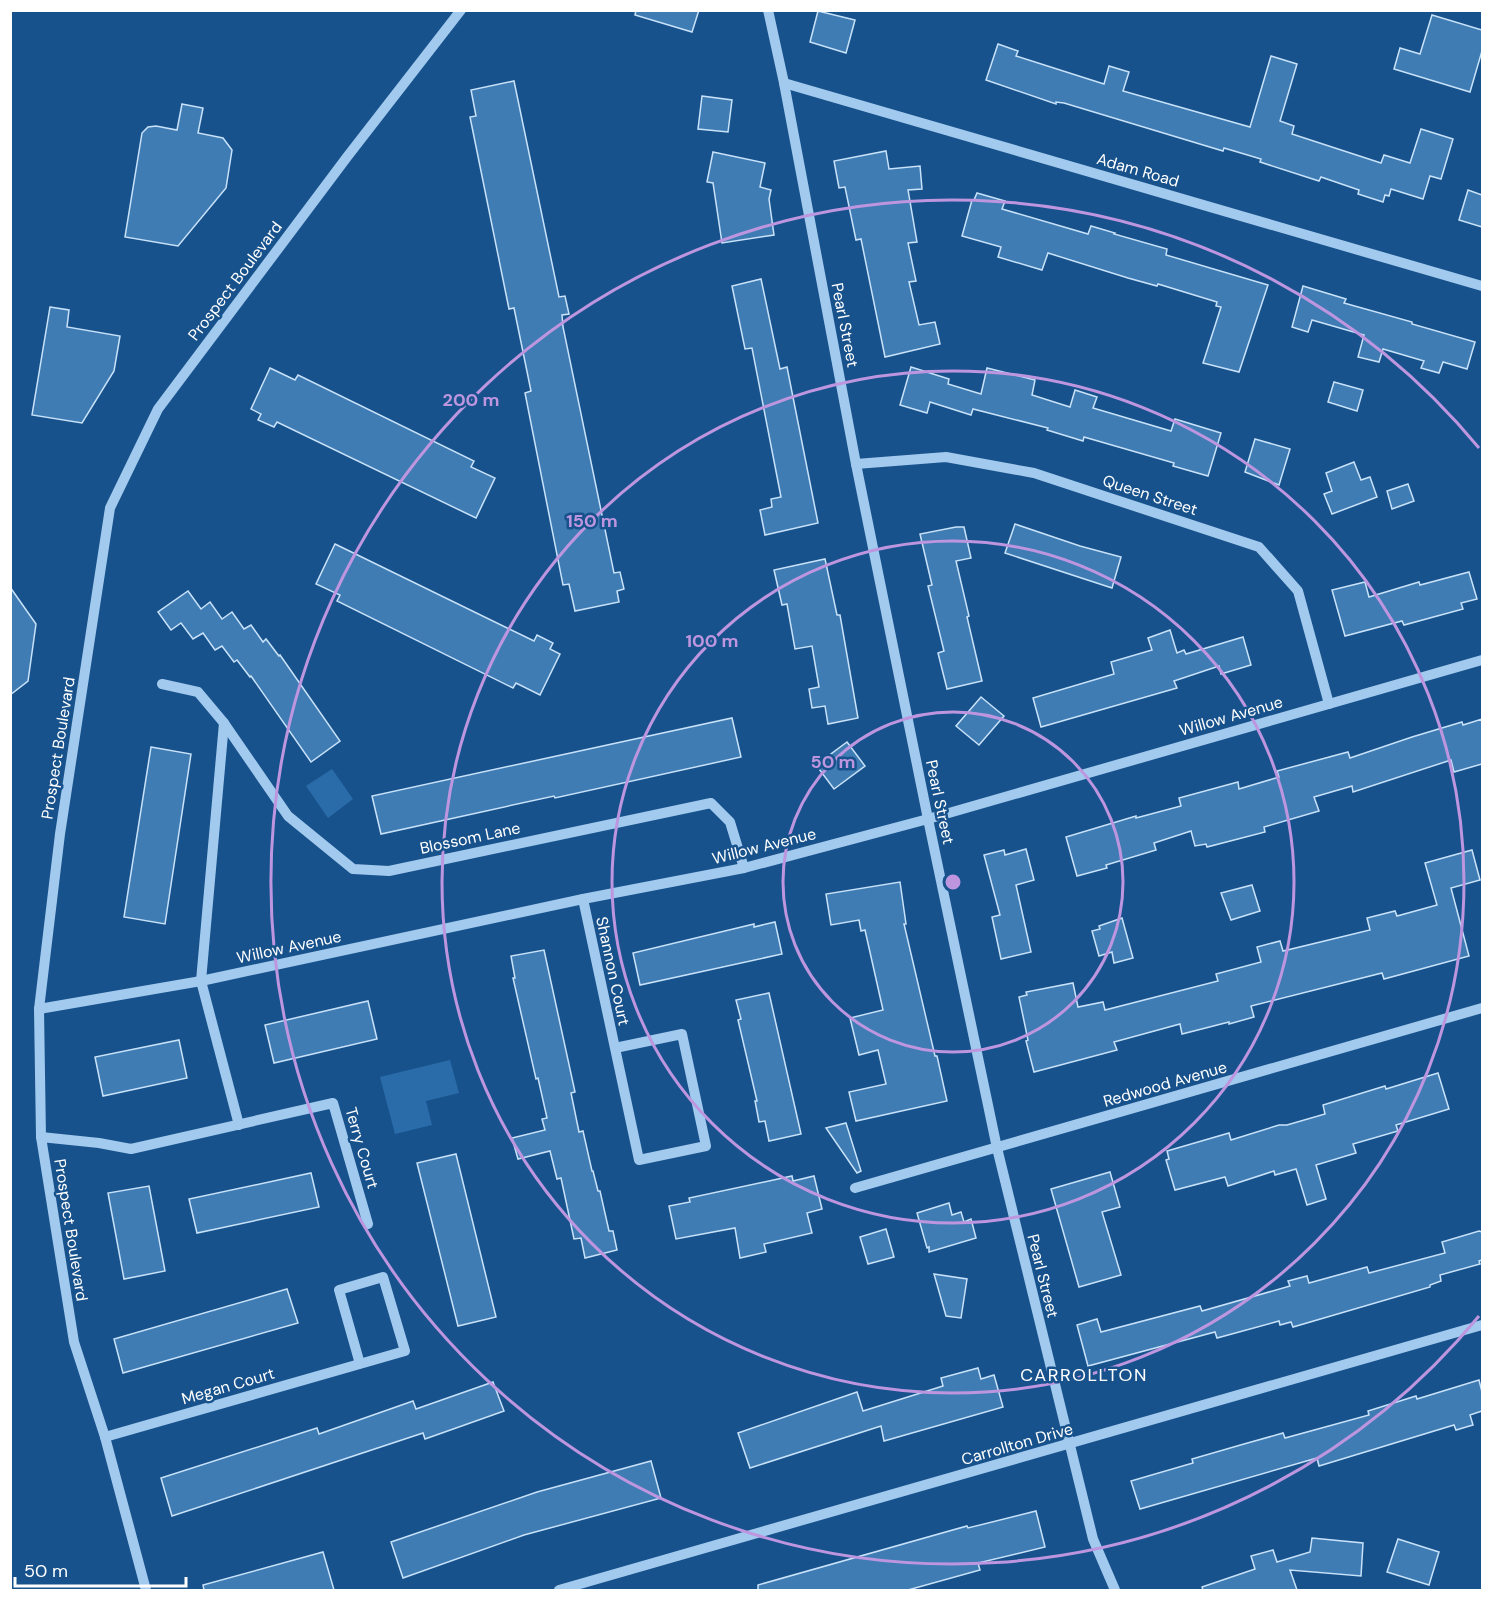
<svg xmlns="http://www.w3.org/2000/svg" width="1493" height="1601" font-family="'DM Sans',sans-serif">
<rect width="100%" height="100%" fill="#18528c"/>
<!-- green -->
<g fill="#2a6caa">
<polygon points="332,769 353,799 328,818 306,786"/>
<polygon points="450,1060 459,1093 426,1101 432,1125 395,1134 380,1077"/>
</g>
<!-- building -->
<g fill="#407cb4" stroke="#c8e2fa" stroke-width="1.5">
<polygon points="636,10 699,10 692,32 635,15"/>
<polygon points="818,11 855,20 846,53 810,42"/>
<polygon points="1432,15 1482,30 1482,51 1470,92 1394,69 1400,48 1420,54"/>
<polygon points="998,44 1018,51 1016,56 1104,84 1109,66 1129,72 1123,91 1250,127 1271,56 1297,64 1280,121 1294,126 1292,134 1381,163 1384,155 1410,163 1421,129 1453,139 1441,179 1430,176 1423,199 1391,189 1389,196 1385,195 1383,202 1358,194 1359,190 1321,177 1319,181 1260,162 1261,159 1224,148 1223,151 1064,103 1056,102 1056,104 986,80"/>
<polygon points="514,81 559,297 565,296 569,314 562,315 563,327 614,573 620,572 624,589 617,591 619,602 575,611 569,584 563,585 525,393 531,391 514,308 509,309 470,117 476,116 471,90"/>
<polygon points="702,96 732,100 728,132 698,129"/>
<polygon points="182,104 203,108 198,133 223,138 232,150 226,188 178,246 125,237 142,133 148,127 156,126 177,130"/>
<polygon points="886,151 889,169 920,166 922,189 908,190 917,242 908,243 916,281 909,282 919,325 935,322 940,344 885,357 861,239 856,240 845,187 839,188 834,161"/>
<polygon points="713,152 765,163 760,187 771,190 769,199 774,235 722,243 713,183 707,182"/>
<polygon points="1468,190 1482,195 1482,227 1459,220"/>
<polygon points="977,193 1005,201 1002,209 1088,234 1091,226 1115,233 1114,234 1167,249 1166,255 1268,285 1239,372 1203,363 1221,307 1216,306 1217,302 1158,284 1157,286 1128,278 1048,253 1042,270 998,257 1001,247 962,236 972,200 974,200"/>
<polygon points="761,279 780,369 787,367 818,523 765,535 760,510 772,507 771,499 781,497 752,348 745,349 732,286"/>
<polygon points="1303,286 1346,299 1344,303 1412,322 1412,324 1475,342 1467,369 1443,362 1439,373 1421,368 1424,361 1383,349 1379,362 1358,357 1364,335 1312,320 1308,332 1292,327"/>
<polygon points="50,307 69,310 67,327 120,336 114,371 82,423 32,415"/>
<polygon points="911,367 949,379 948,384 981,394 987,368 1035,380 1032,395 1070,407 1075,390 1097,397 1093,408 1171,431 1175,419 1221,433 1208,476 1173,466 1174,463 1084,437 1083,441 1047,430 1048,428 973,409 971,415 930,402 927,413 900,405"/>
<polygon points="270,368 295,380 298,375 474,461 471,467 495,478 476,518 277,422 274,427 258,420 261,414 251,409"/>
<polygon points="1334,382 1363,390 1357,411 1328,402"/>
<polygon points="1255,439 1290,449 1279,485 1245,472"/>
<polygon points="1354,462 1361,480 1370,477 1377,497 1332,514 1324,494 1332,491 1326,473"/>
<polygon points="1408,484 1414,501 1392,509 1387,491"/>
<polygon points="1015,524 1080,546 1121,557 1112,588 1005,553"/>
<polygon points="956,527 964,527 971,558 956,561 969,616 967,617 982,681 947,689 938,653 944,651 928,586 932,585 920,534"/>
<polygon points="335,544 534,641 537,635 553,643 550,649 560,654 540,695 516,683 513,688 337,601 340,595 316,584"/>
<polygon points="825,559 837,615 840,615 858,718 828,724 825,706 812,708 809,689 819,687 812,646 795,649 787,604 782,605 774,570"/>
<polygon points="1469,572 1477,599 1461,603 1463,609 1404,625 1402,621 1345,636 1332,590 1365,582 1369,597 1419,582 1420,585"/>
<polygon points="10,587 36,624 28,681 10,695"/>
<polygon points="188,591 201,609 210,602 222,619 232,612 244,629 251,625 263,642 266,639 279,656 280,655 340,741 311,762 251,676 250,677 237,660 234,662 222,646 215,650 203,633 193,639 181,623 171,630 158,612"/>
<polygon points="1170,630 1177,653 1184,650 1186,654 1243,637 1251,665 1221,674 1219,666 1174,681 1177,688 1041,727 1033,698 1114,674 1111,662 1152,650 1148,638"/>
<polygon points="981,697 1004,716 979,745 956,726"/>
<polygon points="732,718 741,757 555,798 554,796 381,834 372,796"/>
<polygon points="1482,719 1482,764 1454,772 1451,760 1353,792 1352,786 1314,797 1319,811 1264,827 1265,832 1207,847 1206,844 1195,846 1191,831 1154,843 1156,850 1106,865 1107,868 1077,876 1066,837 1136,816 1136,818 1181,806 1179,798 1238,782 1239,789 1279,777 1277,771 1348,752 1350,758 1412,737 1462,722 1463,725"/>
<polygon points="847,742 865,766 834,789 816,765"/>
<polygon points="151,747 191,754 165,924 124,917"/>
<polygon points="1026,849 1034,880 1016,885 1031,952 1001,959 992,917 1000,915 984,855 1004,850 1005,855"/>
<polygon points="1472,850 1480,880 1451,888 1469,956 1384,979 1382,973 1251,1006 1254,1017 1229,1024 1229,1022 1182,1034 1180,1024 1114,1042 1117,1050 1034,1072 1026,1041 1028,1040 1019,997 1027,995 1026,992 1073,983 1078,1007 1103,1002 1105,1010 1218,981 1216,974 1261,962 1257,947 1280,941 1283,951 1370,930 1367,918 1395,911 1397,916 1437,905 1425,863"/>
<polygon points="900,882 906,924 904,924 935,1056 937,1056 947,1101 856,1121 849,1092 886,1084 878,1050 859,1055 850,1018 883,1010 865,930 861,931 859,920 831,925 826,894"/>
<polygon points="1252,885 1260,911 1231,920 1221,893"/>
<polygon points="1122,918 1133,958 1114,963 1112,952 1099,956 1092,931 1100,929 1099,926"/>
<polygon points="775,922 782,954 640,985 633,953 754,924 754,927"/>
<polygon points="544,950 575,1092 571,1093 579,1132 583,1131 592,1171 593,1171 598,1191 600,1191 609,1231 613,1231 617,1250 585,1258 581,1238 574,1239 561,1178 557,1179 550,1151 518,1159 512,1138 545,1130 542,1119 547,1118 538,1078 536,1079 513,978 515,978 511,956"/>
<polygon points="769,993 801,1134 769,1141 765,1121 759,1122 755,1101 757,1101 738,1020 741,1019 736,1000"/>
<polygon points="368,1001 377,1039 274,1063 265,1025"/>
<polygon points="179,1040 187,1078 103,1096 95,1057"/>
<polygon points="1438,1073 1449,1109 1396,1125 1398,1131 1353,1144 1356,1153 1316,1165 1326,1199 1307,1205 1296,1169 1275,1175 1274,1171 1228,1186 1225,1177 1175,1190 1166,1160 1169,1159 1167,1151 1229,1133 1231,1140 1279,1125 1287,1125 1325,1114 1323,1105 1385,1086 1386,1089"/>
<polygon points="846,1123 861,1171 857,1173 826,1128"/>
<polygon points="456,1154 496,1317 458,1326 417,1163"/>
<polygon points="1110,1172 1120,1207 1102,1212 1121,1275 1079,1287 1051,1189"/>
<polygon points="311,1173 319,1207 197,1233 189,1199"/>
<polygon points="792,1176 793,1181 814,1176 822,1209 807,1213 812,1233 764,1244 766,1252 740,1258 735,1228 676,1239 669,1206 690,1202 689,1198"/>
<polygon points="149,1186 165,1271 124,1279 108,1193"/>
<polygon points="949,1203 952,1215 961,1212 964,1222 971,1219 976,1238 929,1252 929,1247 927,1248 917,1213"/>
<polygon points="886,1229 894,1257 868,1264 860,1237"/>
<polygon points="1479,1231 1482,1232 1482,1260 1479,1261 1480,1264 1440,1275 1441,1281 1430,1285 1430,1287 1293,1327 1291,1322 1280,1325 1279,1321 1217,1338 1215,1332 1088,1366 1077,1325 1097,1319 1101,1332 1200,1306 1202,1311 1290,1286 1288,1281 1307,1276 1309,1283 1367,1267 1369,1273 1445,1253 1442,1242"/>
<polygon points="934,1274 967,1279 961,1318 946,1316"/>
<polygon points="287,1289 298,1323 123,1373 114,1339"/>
<polygon points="978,1368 981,1379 994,1375 1003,1407 884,1441 881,1426 750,1468 738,1433 857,1392 863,1411 943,1386 941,1378"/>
<polygon points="1479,1380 1482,1392 1482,1411 1470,1415 1473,1425 1456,1430 1454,1425 1319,1466 1317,1458 1140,1509 1131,1481 1193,1463 1192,1459 1244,1444 1283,1433 1285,1438 1369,1415 1368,1411 1416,1396 1417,1399"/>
<polygon points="493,1382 504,1411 425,1439 423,1433 172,1516 161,1478 317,1428 319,1434 413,1401 416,1409"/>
<polygon points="651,1461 661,1498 524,1535 403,1578 391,1542 537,1492"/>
<polygon points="1036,1511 1045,1547 978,1563 980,1570 908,1590 758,1590 758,1585 967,1526 968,1528"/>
<polygon points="1312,1538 1363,1543 1361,1576 1290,1570 1297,1590 1203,1590 1202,1587 1255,1569 1251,1556 1273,1550 1277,1562 1310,1552"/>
<polygon points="1398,1539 1439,1552 1429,1585 1387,1572"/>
<polygon points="323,1552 334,1590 204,1590 203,1585"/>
</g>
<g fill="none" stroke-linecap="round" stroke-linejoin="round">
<!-- minor -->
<g stroke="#a2caee" stroke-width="10">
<polyline points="768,10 784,83 856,464 928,819 997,1148 1093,1539 1115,1590"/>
<polyline points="784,83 1482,286"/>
<polyline points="856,464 946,457 1034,473 1259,547 1298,591 1329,704"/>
<polyline points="162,684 198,692 224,723 288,816 353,869 389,871 711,803 730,822 744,868"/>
<polyline points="224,723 201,981 239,1125"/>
<polyline points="583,899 639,1160 706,1146 682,1034 615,1048"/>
<polyline points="39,1009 201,981 583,899 744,868 928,819 1482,660"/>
<polyline points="41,1137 99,1143 131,1149 333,1103 368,1224"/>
<polyline points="855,1188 1482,1008"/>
<polyline points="105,1437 405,1351 383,1277 339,1290 360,1364"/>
<polyline points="146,1590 105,1437 74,1342 41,1137 39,1009 60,834 110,508 158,409 347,157 461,10"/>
<polyline points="559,1590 1482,1325"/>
</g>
</g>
<!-- distance rings -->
<g fill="none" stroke="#bd96df" stroke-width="3">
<circle cx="953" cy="882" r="170"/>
<circle cx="953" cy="882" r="341"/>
<circle cx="953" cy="882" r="511"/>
<path d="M1479 1316A682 682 0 1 1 1479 448"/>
</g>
<g text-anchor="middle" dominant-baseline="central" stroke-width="5" stroke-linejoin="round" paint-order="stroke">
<!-- street labels -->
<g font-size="16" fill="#fff" stroke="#18528c">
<text transform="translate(1138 170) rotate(16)">Adam Road</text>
<text transform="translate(235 281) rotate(-53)">Prospect Boulevard</text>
<text transform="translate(845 325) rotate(79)">Pearl Street</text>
<text transform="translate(1150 495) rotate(18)">Queen Street</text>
<text transform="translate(1231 716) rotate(-16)">Willow Avenue</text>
<text transform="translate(58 748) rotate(-81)">Prospect Boulevard</text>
<text transform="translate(940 802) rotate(78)">Pearl Street</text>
<text transform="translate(470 838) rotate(-12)">Blossom Lane</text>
<text transform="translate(764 846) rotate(-14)">Willow Avenue</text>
<text transform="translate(289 947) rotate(-12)">Willow Avenue</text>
<text transform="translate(613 971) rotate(78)">Shannon Court</text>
<text transform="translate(1165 1084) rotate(-16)">Redwood Avenue</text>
<text transform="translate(362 1148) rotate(74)">Terry Court</text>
<text transform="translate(71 1230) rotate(81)">Prospect Boulevard</text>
<text transform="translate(1043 1276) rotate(76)">Pearl Street</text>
<text transform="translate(228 1386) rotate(-16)">Megan Court</text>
<text transform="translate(1017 1444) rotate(-16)">Carrollton Drive</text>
</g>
<!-- neighbourhood labels -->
<g font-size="18" letter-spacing="1.5" fill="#fff" stroke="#18528c">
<text x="1084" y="1375">CARROLLTON</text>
</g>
</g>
<circle cx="953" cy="882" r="9" fill="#bd96df" stroke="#18528c" stroke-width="3"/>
<g font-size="18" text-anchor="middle" font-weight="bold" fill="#bd96df" stroke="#18528c" stroke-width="5" stroke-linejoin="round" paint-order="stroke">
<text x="471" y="406">200 m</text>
<text x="592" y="527">150 m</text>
<text x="712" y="647">100 m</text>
<text x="833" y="768">50 m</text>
</g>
<!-- border -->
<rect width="1493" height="1601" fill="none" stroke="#ffffff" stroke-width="24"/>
<!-- scale -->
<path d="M15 1577v9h171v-9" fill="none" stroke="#ffffff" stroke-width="3"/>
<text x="24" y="1577" font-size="18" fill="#ffffff" stroke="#18528c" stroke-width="4.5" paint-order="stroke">50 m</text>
</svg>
